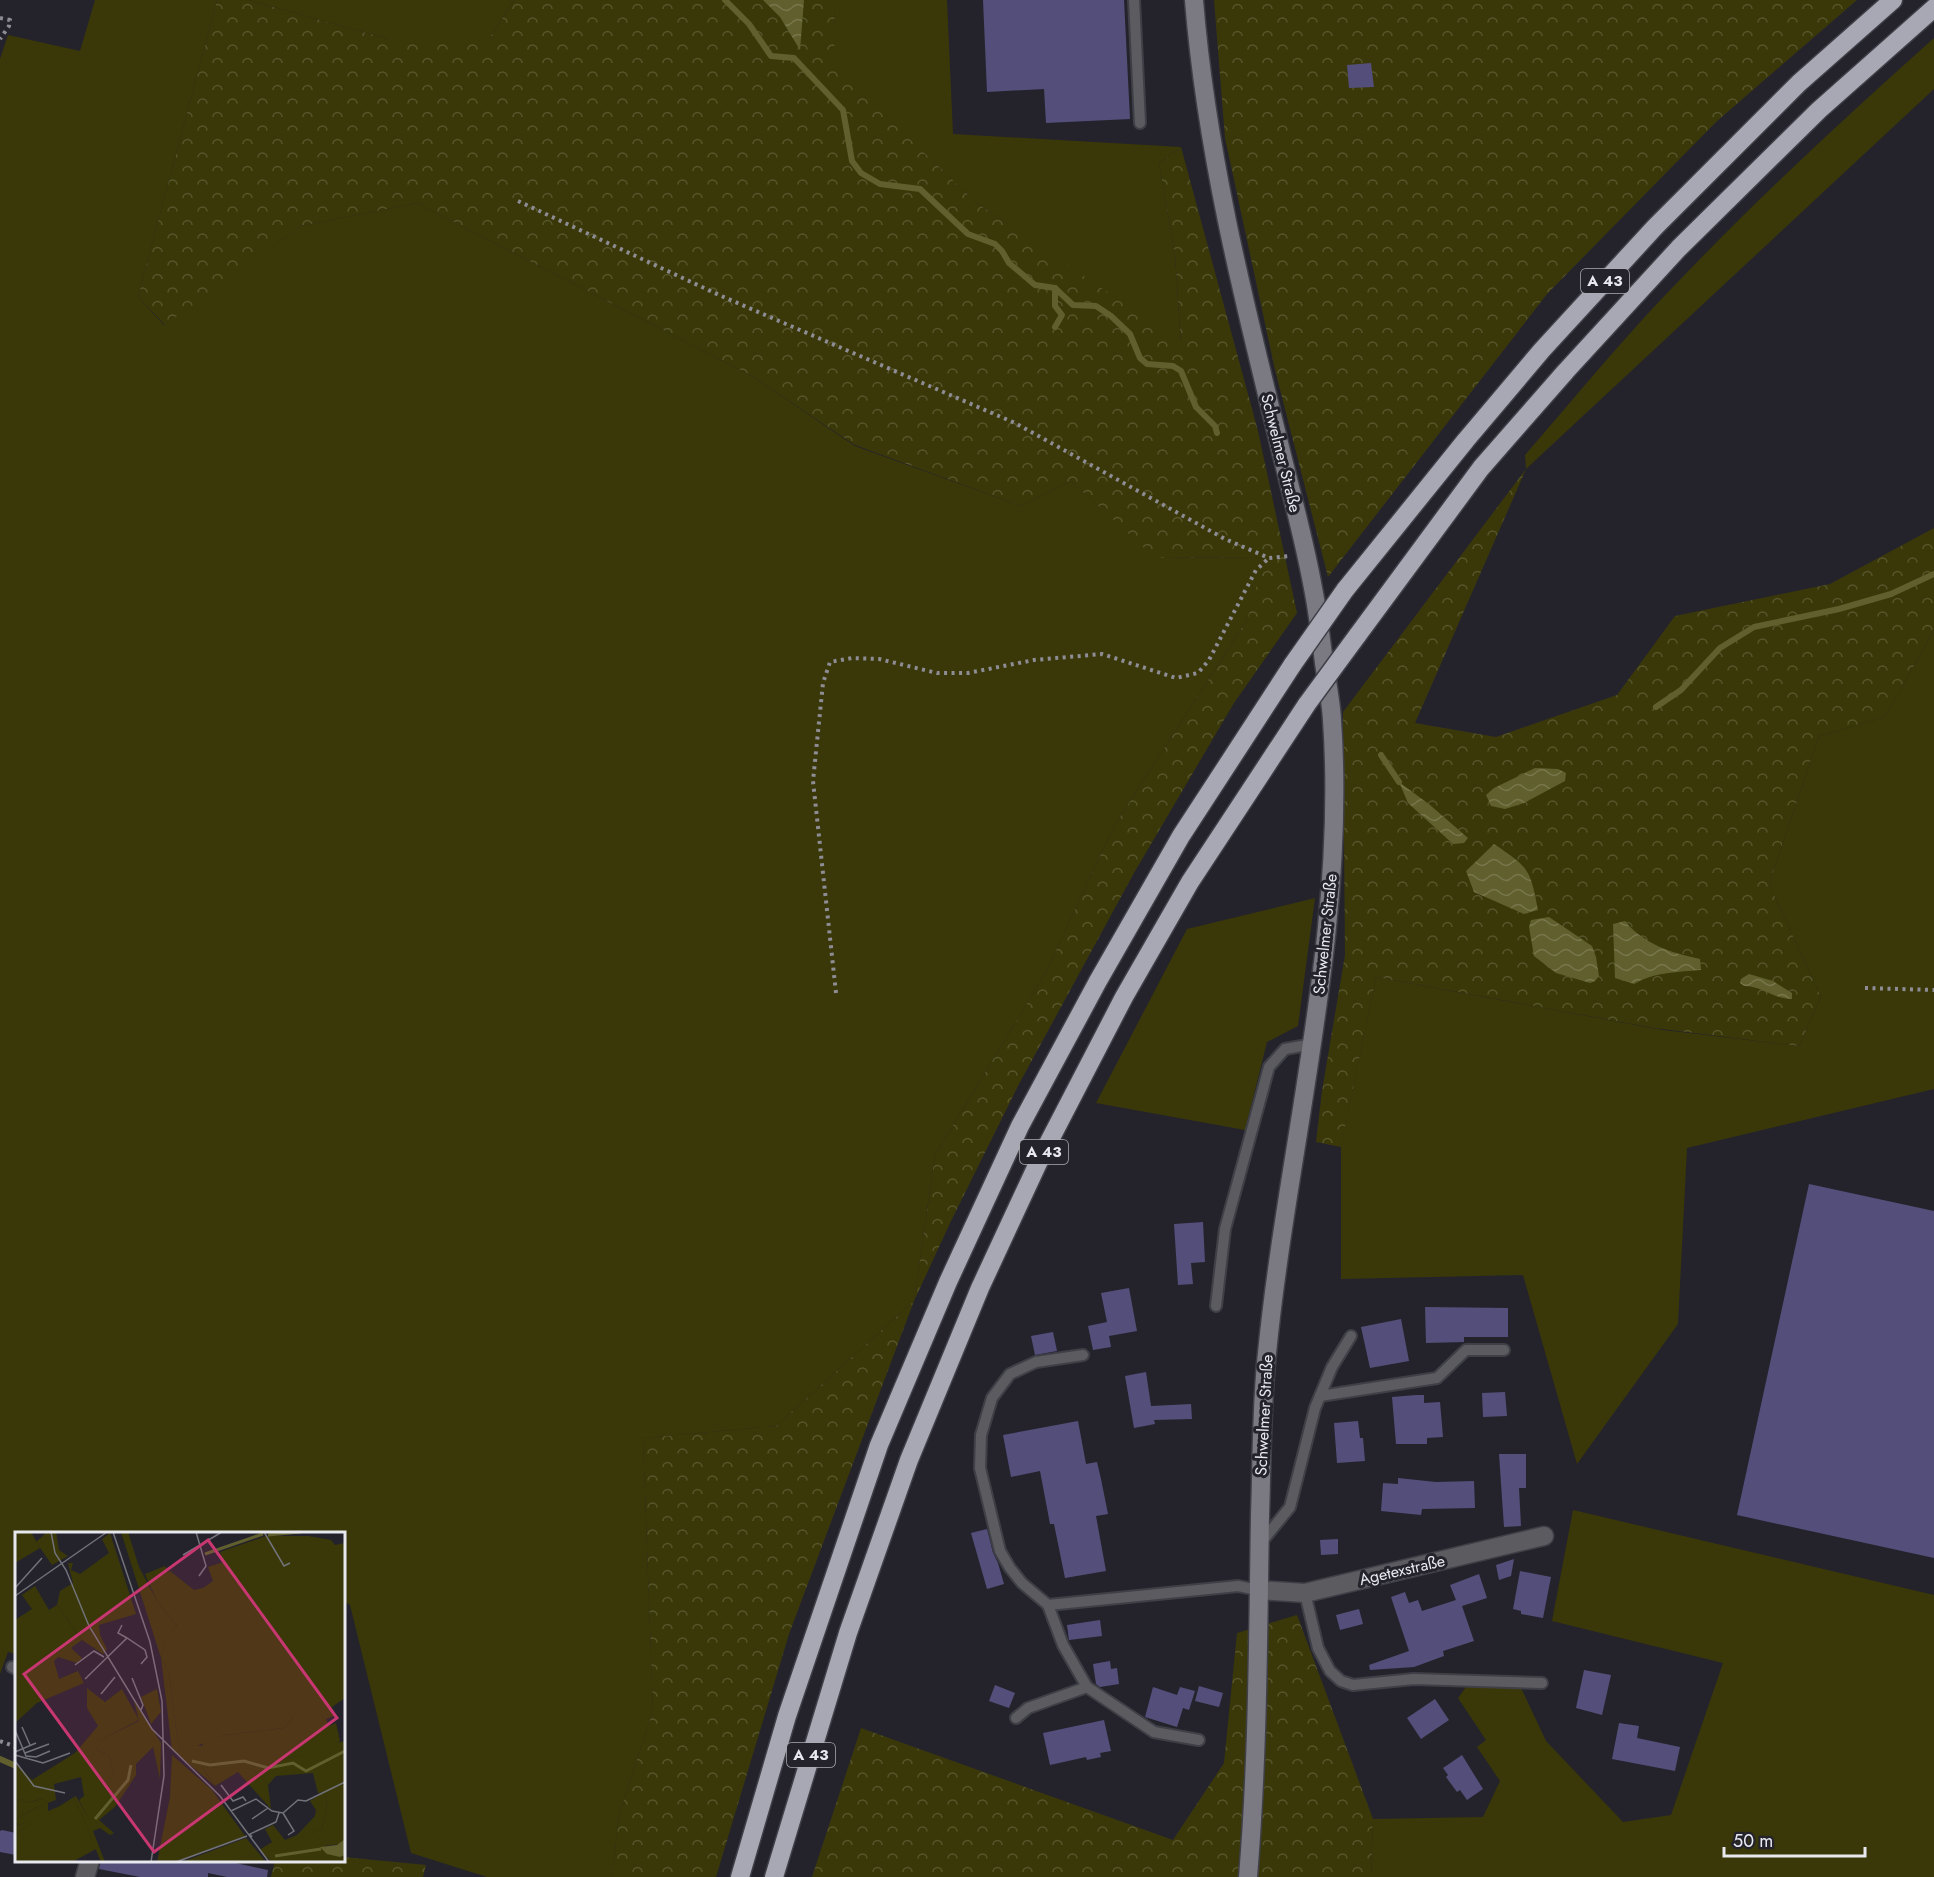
<svg xmlns="http://www.w3.org/2000/svg" width="1934" height="1877" font-family="Jost,sans-serif">
<defs>
<pattern id="forest-crowns" width="20" height="18" patternUnits="userSpaceOnUse" patternTransform="scale(1.5)"><rect width="20" height="18" fill="#3a3808"/><path d="M2 6a3 3 0 1 1 6 0M12 15a3 3 0 1 1 6 0" fill="none" stroke="#56552c"/></pattern>
<pattern id="water-waves" width="16" height="10" patternUnits="userSpaceOnUse" patternTransform="scale(1.5)"><rect width="16" height="10" fill="#605f2d"/><path d="M0 5q4-4 8 0t8 0" fill="none" stroke="#77764c"/></pattern>
</defs>
<rect width="100%" height="100%" fill="#24232c"/>
<!-- grass -->
<g fill="#3a3808">
<polygon points="95,0 217,0 138,297 164,325 301,226 417,203 750,375 855,446 1021,506 1071,481 1156,558 1265,557 1256,602 1247,620 1114,826 1045,974 935,1155 914,1301 776,1426 643,1438 653,1710 619,1815 612,1877 487,1877 411,1853 350,1605 344,1601 344,1534 16,1534 16,1654 8,1652 0,1674 0,59 8,35 80,51"/>
<polygon points="249,0 514,0 489,39 388,39"/>
<polygon points="835,0 947,0 953,134 1181,147 1159,163 1175,255 1181,343 978,204 833,67"/>
<path d="M1934 38V89L1526 469 1525 455C1573 400 1619 343 1670 290 1754 202 1843 119 1934 38Z"/>
<polygon points="1934,630 1934,1089 1687,1148 1678,1324 1577,1464 1523,1275 1341,1279 1341,1146 1376,977 1663,1030 1799,1046 1821,997 1769,884 1819,736 1885,717"/>
<polygon points="1315,898 1298,1026 1267,1042 1245,1130 1096,1103 1187,929"/>
<polygon points="1573,1510 1934,1595 1934,1877 1371,1877 1373,1819 1483,1817 1500,1781 1477,1747 1486,1740 1458,1698 1466,1687 1521,1688 1546,1741 1623,1822 1671,1815 1723,1663 1552,1621"/>
</g>
<!-- forest -->
<g fill="url(#forest-crowns)">
<polygon points="217,0 249,0 388,39 489,39 514,0 835,0 834,67 978,204 1181,342 1175,255 1159,163 1181,147 1258,431 1297,613 1234,703 1134,873 1019,1084 951,1221 914,1301 789,1634 716,1877 612,1877 619,1815 653,1710 643,1438 776,1426 914,1301 935,1155 1045,974 1114,826 1247,620 1265,557 1155,558 1071,481 1021,506 855,445 750,375 417,203 301,226 165,325 138,297"/>
<polygon points="1214,0 1857,0 1716,122 1547,294 1328,577 1275,370 1225,138"/>
<polygon points="1526,469 1415,723 1496,737 1617,695 1675,616 1830,584 1934,528 1934,630 1885,717 1819,736 1769,884 1821,997 1799,1046 1654,1028 1376,977 1341,1147 1316,1142 1322,1091 1345,955 1343,712"/>
<polygon points="1297,1615 1373,1819 1371,1877 812,1877 861,1728 1173,1840 1224,1763 1237,1633"/>
<polygon points="344,1857 426,1865 423,1877 271,1877 275,1861 344,1860"/>
</g>
<!-- water -->
<g fill="url(#water-waves)">
<polygon points="763,0 804,0 800,50 780,17"/>
<polygon points="1535,768 1558,769 1566,773 1565,781 1524,803 1505,809 1491,806 1486,795 1494,788"/>
<polygon points="1399,782 1430,805 1468,838 1464,843 1453,844 1408,803"/>
<path d="M1494 844C1529 868 1530 868 1538 910L1524 914 1474 892 1466 871Z"/>
<polygon points="1549,917 1592,946 1596,957 1599,976 1595,981 1590,983 1556,973 1534,956 1529,927 1531,920"/>
<path d="M1625 921C1643 944 1672 953 1700 959L1701 970C1679 972 1654 972 1634 984L1615 978 1613 924Z"/>
<path d="M1749 974 1773 981 1792 993V999C1774 999 1762 986 1744 986L1740 983 1741 979Z"/>
</g>
<g fill="none" stroke-linecap="round" stroke-linejoin="round">
<!-- stream -->
<g stroke="#605f2d" stroke-width="6">
<polyline points="725,0 749,24 771,56 794,58 843,110 852,161 861,173 880,184 920,189 968,234 995,244 1002,251 1009,263 1035,285 1055,288 1073,305 1096,306 1111,316 1130,334 1140,358 1147,364 1173,366 1181,371 1196,407 1215,426 1217,433"/>
<polyline points="1055,288 1055,306 1062,315 1055,327"/>
<polyline points="1656,707 1681,690 1720,648 1754,627 1839,609 1891,594 1934,574"/>
<polyline points="1381,755 1399,782"/>
<polyline points="0,1759 16,1766"/>
</g>
</g>
<!-- building -->
<g fill="#534f7a">
<polygon points="983,0 1124,0 1130,119 1046,123 1044,89 987,92"/>
<polygon points="1371,63 1374,87 1349,88 1347,65"/>
<polygon points="1809,1184 1934,1211 1934,1558 1737,1515"/>
<polygon points="1203,1222 1205,1262 1191,1263 1193,1284 1178,1285 1174,1224"/>
<polygon points="1129,1288 1137,1331 1109,1336 1111,1347 1093,1350 1088,1326 1107,1322 1101,1293"/>
<polygon points="1425,1307 1508,1308 1508,1337 1464,1337 1464,1342 1426,1343"/>
<polygon points="1401,1319 1409,1361 1370,1368 1361,1327"/>
<polygon points="1053,1332 1057,1351 1035,1355 1031,1336"/>
<polygon points="1146,1372 1151,1406 1191,1404 1192,1419 1154,1420 1155,1424 1134,1428 1125,1376"/>
<polygon points="1505,1392 1507,1416 1483,1417 1482,1393"/>
<polygon points="1416,1395 1424,1395 1424,1403 1440,1402 1443,1437 1427,1438 1427,1444 1396,1444 1392,1397"/>
<polygon points="1078,1421 1086,1464 1097,1462 1101,1479 1108,1514 1096,1516 1106,1571 1065,1578 1054,1524 1050,1524 1040,1471 1011,1477 1003,1435"/>
<polygon points="1358,1421 1360,1438 1363,1438 1365,1461 1337,1463 1334,1423"/>
<polygon points="1499,1454 1526,1454 1526,1488 1519,1488 1521,1526 1504,1527"/>
<polygon points="1398,1478 1436,1482 1474,1481 1475,1508 1422,1509 1421,1515 1381,1511 1383,1483 1398,1484"/>
<polygon points="987,1529 993,1553 998,1563 1004,1584 987,1589 971,1533"/>
<polygon points="1338,1539 1338,1554 1321,1555 1320,1540"/>
<polygon points="1514,1559 1511,1576 1499,1580 1496,1565"/>
<polygon points="1520,1571 1551,1577 1543,1618 1521,1614 1521,1611 1513,1609"/>
<polygon points="1479,1574 1487,1598 1462,1606 1474,1641 1443,1651 1444,1656 1414,1667 1370,1670 1369,1665 1409,1651 1391,1597 1405,1592 1409,1603 1418,1600 1422,1611 1456,1600 1450,1585"/>
<polygon points="1359,1609 1363,1624 1340,1630 1336,1615"/>
<polygon points="1100,1620 1102,1636 1069,1640 1067,1625"/>
<polygon points="1110,1661 1111,1669 1117,1668 1119,1684 1100,1687 1096,1684 1093,1664"/>
<polygon points="1584,1670 1611,1675 1602,1715 1576,1708"/>
<polygon points="995,1685 1015,1693 1009,1708 989,1701"/>
<polygon points="1199,1686 1223,1693 1219,1707 1195,1701"/>
<polygon points="1153,1687 1177,1695 1180,1687 1195,1691 1189,1710 1183,1708 1177,1727 1145,1717"/>
<polygon points="1435,1699 1449,1720 1421,1739 1407,1718"/>
<polygon points="1104,1720 1111,1751 1100,1753 1101,1757 1087,1760 1086,1757 1050,1765 1043,1733"/>
<polygon points="1619,1723 1639,1726 1637,1738 1680,1747 1675,1771 1612,1759"/>
<polygon points="1462,1755 1483,1789 1467,1800 1460,1790 1457,1792 1446,1777 1448,1775 1443,1768"/>
<polygon points="2,1830 16,1833 16,1855 0,1852 0,1831"/>
<polygon points="101,1860 222,1860 268,1870 267,1877 227,1877 208,1873 208,1877 140,1877 99,1869"/>
</g>
<g fill="none" stroke-linecap="round" stroke-linejoin="round">
<!-- lane casing -->
<g stroke="#3f3f47" stroke-width="14">
<g id="lane">
<polyline points="1134,0 1140,123"/>
<polyline points="1216,1306 1225,1229 1269,1067 1285,1049 1313,1044"/>
<polyline points="1083,1355 1036,1362 1010,1374 992,1398 981,1435 980,1468 1000,1551 1010,1568 1022,1583 1048,1605 1238,1586 1258,1590"/>
<polyline points="1320,1396 1437,1378 1466,1350 1504,1350"/>
<polyline points="1260,1544 1290,1507 1315,1408 1332,1367 1351,1336"/>
<polyline points="1305,1593 1318,1648 1330,1671 1341,1681 1353,1685 1414,1679 1542,1683"/>
<polyline points="12,1667 16,1669"/>
<polyline points="1087,1687 1154,1732 1199,1740"/>
<polyline points="1016,1718 1028,1708 1087,1687 1063,1645 1048,1605"/>
</g>
</g>
<!-- street casing -->
<g stroke="#3f3f47" stroke-width="21">
<g id="street">
<polyline points="1258,1590 1305,1593 1544,1536"/>
<polyline points="85,1877 90,1860"/>
</g>
</g>
<!-- secondary casing -->
<g stroke="#3f3f47" stroke-width="21">
<path id="secondary" d="M1194 0C1206 149 1242 294 1278 439 1290 489 1304 538 1313 588 1318 613 1321 638 1324 663 1327 682 1331 701 1332 720 1347 934 1288 1142 1267 1353 1261 1407 1262 1462 1260 1515 1258 1636 1258 1757 1248 1877"/>
</g>
<!-- highway casing -->
<g stroke="#3f3f47" stroke-width="21">
<g id="highway">
<polyline points="1345,590 1466,440 1542,350 1655,227 1799,83 1893,0"/>
<polyline points="1357,636 1481,468 1566,371 1679,248 1819,110 1934,8"/>
<polyline points="740,1877 787,1716 879,1445 948,1282 1020,1126 1098,981 1181,836 1293,664"/>
<polyline points="774,1877 848,1633 909,1460 980,1288 1039,1161 1124,997 1190,882 1307,704"/>
</g>
</g>
<!-- path -->
<g stroke="#8e8d95" stroke-width="4" stroke-dasharray="3 4.5" stroke-linecap="butt">
<polyline points="0,18 10,20 9,26 0,39"/>
<polyline points="518,201 719,295 1015,423 1225,539 1269,558 1290,556"/>
<polyline points="1865,988 1934,990"/>
<polyline points="836,993 813,781 823,683 830,662 852,658 879,659 937,673 968,673 1034,660 1102,654 1176,678 1198,673 1209,660 1256,570 1269,558"/>
<polyline points="0,1741 16,1747"/>
</g>
<!-- lane -->
<use href="#lane" stroke="#5c5b60" stroke-width="10"/>
<!-- street -->
<use href="#street" stroke="#5c5b60" stroke-width="18"/>
<!-- secondary -->
<use href="#secondary" stroke="#7b7a82" stroke-width="18"/>
<!-- highway -->
<use href="#highway" stroke="#a8a8b4" stroke-width="18"/>
<!-- highway-bridge casing -->
<g stroke="#3f3f47" stroke-width="21" stroke-linecap="butt">
<g id="highway-bridge">
<polyline points="1293,664 1345,590"/>
<polyline points="1307,704 1357,636"/>
</g>
</g>
<!-- highway-bridge -->
<use href="#highway-bridge" stroke="#a8a8b4" stroke-width="18"/>
</g>
<g text-anchor="middle" dominant-baseline="central" stroke-width="6" stroke-linejoin="round" paint-order="stroke">
<!-- shield labels -->
<g fill="#24232c" stroke="#adadb4" stroke-width="1.5">
<rect x="1581" y="269" width="48" height="24" rx="4.5"/>
<rect x="1020" y="1140" width="48" height="24" rx="4.5"/>
<rect x="787" y="1743" width="48" height="24" rx="4.5"/>
</g>
<g font-size="15" font-weight="bold" fill="#e8e8ef">
<text x="1605" y="281">A 43</text>
<text x="1044" y="1152">A 43</text>
<text x="811" y="1755">A 43</text>
</g>
<!-- street labels -->
<g font-size="16" fill="#e8e8ef" stroke="#24232c">
<text transform="translate(1281 453) rotate(76)">Schwelmer Straße</text>
<text transform="translate(1325 934) rotate(-84)">Schwelmer Straße</text>
<text transform="translate(1264 1415) rotate(-87)">Schwelmer Straße</text>
<text transform="translate(1402 1570) rotate(-13)">Agetexstraße</text>
</g>
</g>
<!-- overview -->
<g transform="translate(15 1532)">
<rect width="330" height="330" fill="#24232c"/>
<path d="M0 0H16L25 16 0 31ZM251 4H294L316 8 320 13 330 11V166L317 175 319 184 311 187 314 194 321 191 325 209 297 228 296 222 274 226 273 216 283 209 278 186 269 196 210 203 164 221 154 141 146 126 150 104 162 94 142 69 130 42 150 34 152 38 143 43 155 39 179 58 188 56 198 49 193 35 208 30 205 20ZM20 54 34 78 42 73 67 108 56 116 67 126 62 131 43 125 39 129 44 147 63 139 69 151 22 171 0 191V88L17 77 7 63ZM72 156 90 170 107 157 124 188 80 211 81 217 94 224 99 242 93 270 75 290 64 268 69 264 66 245 39 252 41 268 33 271 26 267 13 271 6 267 0 271V230L17 248 60 221 83 194 72 176ZM142 157 146 180 136 192 126 165ZM215 234 239 237 253 253 256 277 223 240 200 254 187 235ZM309 260 312 272 307 297 263 316 257 310 250 297 258 293 270 308 282 303 300 284 301 278 295 269ZM59 265 81 317 57 330H0V302ZM24 274 33 279 3 294 0 288Z" fill="#3a3808"/>
<path d="M32 0H41L44 18 53 24 37 33 21 10ZM106 0H113L124 35 142 69 162 94 150 105 146 126 154 141 164 220 174 213 187 214 190 209 210 203 269 196 278 186 284 167 289 168 302 202 273 216 274 226 297 221V227L316 212 330 209V307L325 312 308 314 320 323H330V330H257L244 318 257 310 263 315 307 297 312 272 309 260 303 261 298 241 261 244 253 253 238 237 187 235 200 254 157 218 146 126ZM95 1 121 82 84 93 85 103 92 117 88 122 67 108 42 73 45 59 58 51 53 31H58L56 38 65 42 94 21 87 7ZM119 169 146 211 145 247 138 215 121 232V243L100 275 84 288 99 301 95 303 85 296 78 299 90 330H86L59 265 61 264 75 289 93 270 94 248 99 242 94 224 81 217 79 211 124 189ZM157 223 197 258 230 304 163 330H142L155 265ZM6 267 13 271 27 267 33 271V279L48 273 0 302V290L3 294 32 279 24 274 0 288V271ZM231 306 251 330H167Z" fill="#3a3808"/>
<path d="M330 307V323L325 325 312 322 305 315 322 313Z" fill="#605f2d"/>
<path fill="none" stroke="#605f2d" stroke-width="3" d="M253 3 286 0M190 22 248 2M177 229 195 233 229 229 253 236 278 231 291 239 330 219M80 287 113 248 116 233M260 324 306 317"/>
<path fill="none" stroke="#72727a" stroke-width="1.5" d="M36 0 40 21 51 38 74 94 137 197 205 264 254 330M98 0 135 110 147 169 149 244 136 330M181 0 191 34 184 44M249 0 269 34 275 31M168 23 207 0M0 56 27 26M0 64 92 0M107 93 103 101 112 106M60 133 79 119 89 125M117 146 128 173 126 178M70 147 112 106 130 118 132 125 126 132M86 162 100 145M7 195 15 213M0 198 11 224 21 225 35 219M0 220 21 211M10 221 34 212M0 223 28 231 55 221M0 229 19 254 50 261M206 253 218 269 228 265 231 269M216 279 241 267 257 279 268 281 283 268 291 269 330 250M268 281 279 299 273 303M237 287 253 276M237 305 235 302 261 290 264 281M161 330 232 304"/>
<path fill="#c83771" fill-opacity="0.15" stroke="#c83771" stroke-width="3" d="M193 8 322 186 139 320 9 142Z"/>
<rect width="330" height="330" fill="none" stroke="#e8e8ef" stroke-width="3"/>
</g>
<!-- scale -->
<path d="M1724 1847v9h141v-9" fill="none" stroke="#e8e8ef" stroke-width="3"/>
<text x="1733" y="1847" font-size="18" fill="#e8e8ef" stroke="#24232c" stroke-width="4.5" paint-order="stroke">50 m</text>
</svg>
